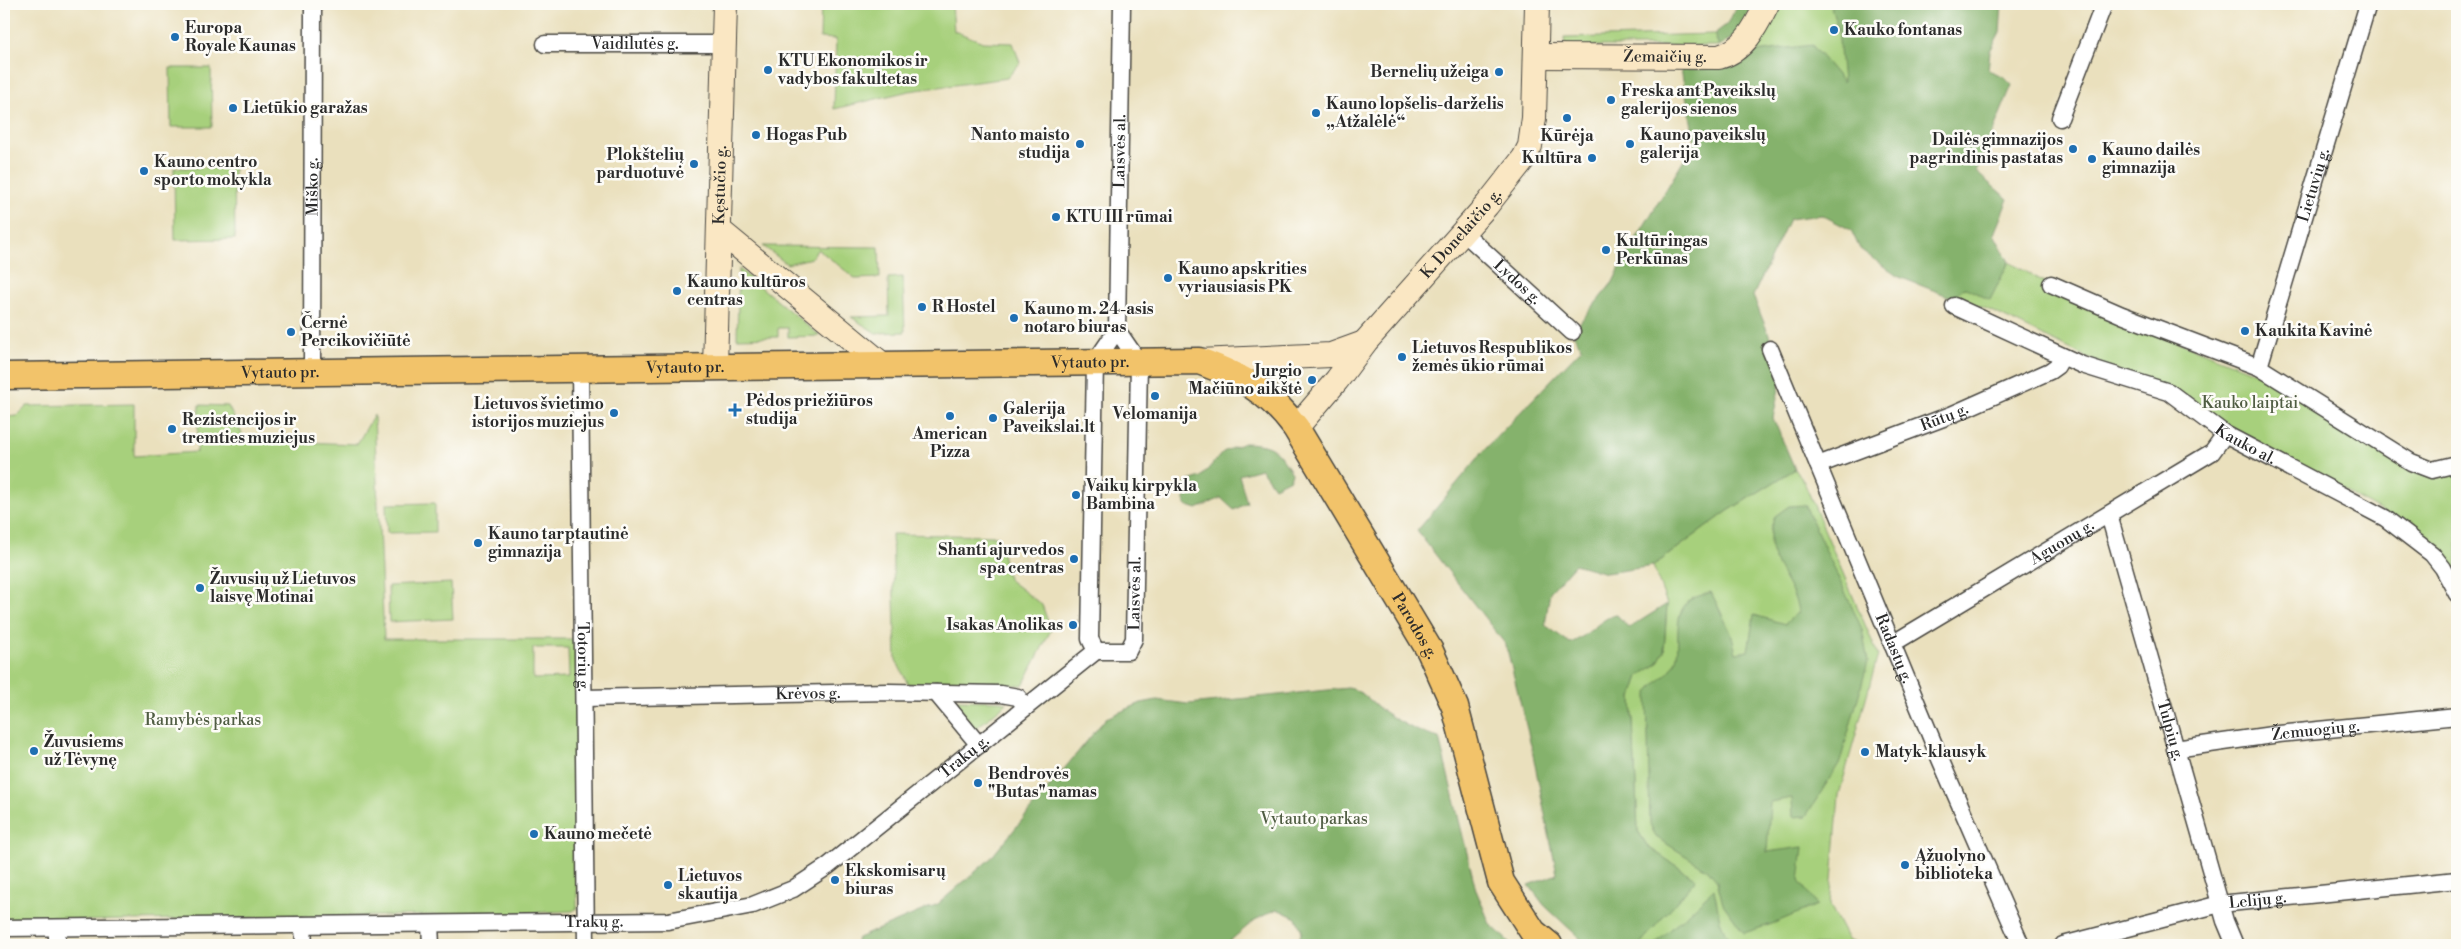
<svg xmlns="http://www.w3.org/2000/svg" width="2461" height="949" font-family="'Libre Bodoni',serif">
<rect width="100%" height="100%" fill="#fdfcf7"/>
<filter id="ink" filterUnits="userSpaceOnUse"><feTurbulence type="fractalNoise" baseFrequency=".02" numOctaves="2"/><feDisplacementMap in="SourceGraphic" scale="10" xChannelSelector="R" yChannelSelector="G"/><feConvolveMatrix kernelMatrix="1 2 1 2 8 2 1 2 1" color-interpolation-filters="sRGB"/></filter>
<filter id="wash" filterUnits="userSpaceOnUse"><feTurbulence type="fractalNoise" baseFrequency=".0096" numOctaves="4" result="noise"/><feDisplacementMap in="SourceGraphic" scale="20" xChannelSelector="R" yChannelSelector="G"/><feGaussianBlur stdDeviation="1.12" result="paint"/><feColorMatrix in="noise" values="0 0 0 0 0 0 0 0 0 0 0 0 0 0 0 0 0 1.4 0 .05"/><feComposite in="paint" operator="in"/></filter>
<g filter="url(#wash)">
<rect width="100%" height="100%" fill="#eae0bd"/>
<!-- green -->
<g fill="#a7d07c" stroke="#697e54" fill-rule="evenodd">
<polygon points="821,4 952,4 954,31 983,42 1013,43 1020,63 1007,78 909,91 834,109 836,39 820,38"/>
<polygon points="1775,4 1837,4 1967,234 2009,262 2085,305 2262,375 2421,473 2438,477 2457,472 2457,580 2399,521 2222,423 1992,311 1953,298 1929,266 1843,83 1812,46 1748,53"/>
<polygon points="1714,34 1719,46 1565,46 1564,38"/>
<polygon points="170,68 211,68 212,127 171,127"/>
<polygon points="234,167 235,239 175,240 174,168"/>
<polygon points="763,246 879,247 880,278 856,279 818,249 811,258 787,264"/>
<polygon points="739,269 820,336 788,337 788,328 778,328 778,337 737,338"/>
<polygon points="903,277 905,332 876,333 851,317 889,316 888,278"/>
<path d="M134 404V456L197 452 199 405 228 406 245 440 357 444 374 415 384 639H577V908L573 911 501 914 4 922V417L17 416 27 406ZM533 648H568L569 678 533 679Z"/>
<polygon points="1795,469 1804,482 1878,655 1839,795 1830,905 1848,940 1860,945 1639,945 1695,879 1648,847 1638,831 1632,697 1639,676 1657,664 1664,651 1667,604 1653,566 1728,511"/>
<polygon points="435,503 435,532 387,533 386,504"/>
<polygon points="892,534 998,536 1008,579 1042,605 1051,630 1023,685 908,684 896,660"/>
<polygon points="451,583 453,619 389,622 388,586"/>
<polygon points="955,700 1002,701 1007,703 974,730"/>
</g>
<!-- forest -->
<g fill="#85b26c" stroke="#586e4c">
<polygon points="1739,4 1754,4 1737,35 1719,46 1714,34 1726,25"/>
<path d="M1830 4H2002L2000 32 1990 51 1988 70 2003 76 2012 85 1976 172 2008 199 1994 234 2009 262 1990 300 1964 287 1953 298 1897 276 1860 249 1851 230 1822 215 1789 219 1753 296 1783 369 1773 418 1795 469 1728 511 1653 566 1606 573 1575 564 1550 592 1545 625 1570 643C1588 637 1602 616 1617 615L1629 628 1667 604 1664 651 1657 664 1639 676 1632 697 1638 831 1648 847 1696 879 1639 945H1587L1544 905 1529 885 1557 874 1531 745 1506 645 1417 531 1488 446 1582 348 1572 332 1613 282 1625 257 1695 142 1681 69C1706 69 1730 71 1748 53L1812 45 1843 82 1838 28Z"/>
<path d="M1244 443C1274 444 1276 449 1292 473L1290 479 1274 487 1261 469 1239 475 1247 503 1234 510 1221 498 1197 509 1185 505V482L1201 477 1223 452Z"/>
<path d="M1805 505 1862 629 1868 662 1840 762 1806 816 1793 817 1792 798 1770 802 1767 852 1803 847 1799 881 1817 905 1772 924 1744 933 1723 904 1717 881 1708 870 1656 837 1650 824 1647 695C1653 681 1671 676 1676 660 1681 641 1672 615 1689 601 1694 596 1705 595 1711 592L1731 633 1736 653 1748 651 1754 615 1785 624 1798 612C1795 585 1768 564 1770 535 1770 529 1773 522 1775 516L1789 506Z"/>
<path d="M1348 688C1364 690 1373 705 1386 713 1403 724 1419 733 1439 738L1476 890 1490 924 1512 945H1297L1302 931 1296 918 1277 909 1255 920 1225 945H854L858 938 938 904 990 859 1106 718 1141 703 1157 700 1188 704Z"/>
<polygon points="1714,889 1720,921 1731,945 1654,945"/>
</g>
</g>
<g filter="url(#ink)">
<g fill="none" stroke-linecap="round" stroke-linejoin="round">
<!-- street casing -->
<g stroke="#484641" stroke-width="19">
<g id="street">
<path id="s1" d="M545 44H724"/>
<polyline points="2060,118 2104,4"/>
<path id="s2" d="M1463 232 1572 332"/>
<polyline points="2051,284 2122,315 2259,367 2411,462 2432,470 2457,464"/>
<path id="s3" d="M1954 306 2082 365 2169 392 2225 434 2385 518 2432 554 2443 568 2457 594"/>
<path id="s4" d="M1770 349 1940 759 2021 945"/>
<path id="s5" d="M2259 367 2368 4"/>
<path id="s6" d="M580 368 586 945"/>
<path id="s7" d="M312 371 313 4"/>
<path id="s8" d="M1818 465 1951 415 2050 371 2057 366 2062 357"/>
<path id="s9" d="M2109 515 2225 921 2235 945"/>
<path id="s10" d="M1892 644 2212 452 2225 434"/>
<path id="s11" d="M1096 651 1090 639 1095 362 1117 330 1122 4"/>
<path id="s12" d="M1096 651H1128L1134 639 1139 362 1117 330"/>
<polyline points="936,693 979,745"/>
<path id="s13" d="M584 698 889 692 1001 694 1018 697 1026 707"/>
<path id="s14" d="M2175 749 2279 734 2457 716"/>
<polyline points="430,924 431,945"/>
<polyline points="303,925 304,945"/>
<path id="s15" d="M4 928 668 921 753 905 793 889 828 866 1096 651"/>
<polyline points="57,928 57,945"/>
<path id="s16" d="M2063 945 2220 904 2457 880"/>
</g>
</g>
<!-- secondary casing -->
<g stroke="#484641" stroke-width="26">
<g id="secondary">
<path id="s17" d="M1537 56 1719 57C1745 50 1756 26 1767 4"/>
<polyline points="719,230 883,365"/>
<polyline points="1199,361 1331,355 1364,343"/>
<path id="s18" d="M715 367 725 4"/>
<path id="s19" d="M1296 428 1337 380 1366 341 1487 205 1524 158 1530 146 1534 118 1537 4"/>
</g>
</g>
<!-- primary casing -->
<g stroke="#484641" stroke-width="29">
<g id="primary">
<path id="s20" d="M4 376 1199 361C1242 377 1268 390 1296 428L1430 651 1455 707 1501 882 1533 932 1549 945"/>
</g>
</g>
<!-- street -->
<use href="#street" stroke="#fff" stroke-width="16"/>
<!-- secondary -->
<use href="#secondary" stroke="#fae7c3" stroke-width="24"/>
<!-- primary -->
<use href="#primary" stroke="#f2c36a" stroke-width="26"/>
</g>
</g>
<!-- markers -->
<g fill="#1f6fb2" stroke="#fdfcf7" stroke-width="2">
<circle cx="1834" cy="30" r="5"/>
<circle cx="175" cy="37" r="5"/>
<circle cx="768" cy="70" r="5"/>
<circle cx="1499" cy="72" r="5"/>
<circle cx="1611" cy="100" r="5"/>
<circle cx="233" cy="108" r="5"/>
<circle cx="1316" cy="113" r="5"/>
<circle cx="1567" cy="118" r="5"/>
<circle cx="756" cy="135" r="5"/>
<circle cx="1080" cy="144" r="5"/>
<circle cx="1630" cy="144" r="5"/>
<circle cx="2073" cy="149" r="5"/>
<circle cx="1592" cy="158" r="5"/>
<circle cx="2092" cy="159" r="5"/>
<circle cx="694" cy="164" r="5"/>
<circle cx="144" cy="171" r="5"/>
<circle cx="1056" cy="217" r="5"/>
<circle cx="1606" cy="250" r="5"/>
<circle cx="1168" cy="278" r="5"/>
<circle cx="677" cy="291" r="5"/>
<circle cx="922" cy="307" r="5"/>
<circle cx="1014" cy="318" r="5"/>
<circle cx="2245" cy="331" r="5"/>
<circle cx="291" cy="332" r="5"/>
<circle cx="1402" cy="357" r="5"/>
<circle cx="1312" cy="380" r="5"/>
<circle cx="1155" cy="396" r="5"/>
<path d="M732.5 402.5h5v5h5v5h-5v5h-5v-5h-5v-5h5z"/>
<circle cx="614" cy="413" r="5"/>
<circle cx="950" cy="416" r="5"/>
<circle cx="993" cy="418" r="5"/>
<circle cx="172" cy="429" r="5"/>
<circle cx="1076" cy="495" r="5"/>
<circle cx="478" cy="543" r="5"/>
<circle cx="1074" cy="559" r="5"/>
<circle cx="200" cy="588" r="5"/>
<circle cx="1073" cy="625" r="5"/>
<circle cx="34" cy="751" r="5"/>
<circle cx="1865" cy="752" r="5"/>
<circle cx="978" cy="783" r="5"/>
<circle cx="534" cy="834" r="5"/>
<circle cx="1905" cy="865" r="5"/>
<circle cx="835" cy="880" r="5"/>
<circle cx="668" cy="885" r="5"/>
</g>
<g text-anchor="middle" dominant-baseline="central" stroke-width="5" stroke-linejoin="round" paint-order="stroke">
<!-- poi labels -->
<g font-size="16" font-weight="bold" fill="#2b2b2b" stroke="#fdfcf7" text-anchor="start">
<text x="185" y="28">Europa<tspan x="185" dy="18">Royale Kaunas</tspan></text>
<text x="1844" y="30">Kauko fontanas</text>
<text x="778" y="61">KTU Ekonomikos ir<tspan x="778" dy="18">vadybos fakultetas</tspan></text>
<text x="1489" y="72" text-anchor="end">Bernelių užeiga</text>
<text x="1621" y="91">Freska ant Paveikslų<tspan x="1621" dy="18">galerijos sienos</tspan></text>
<text x="1326" y="104">Kauno lopšelis-darželis<tspan x="1326" dy="18">„Atžalėlė“</tspan></text>
<text x="243" y="108">Lietūkio garažas</text>
<text x="766" y="135">Hogas Pub</text>
<text x="1070" y="135" text-anchor="end">Nanto maisto<tspan x="1070" dy="18">studija</tspan></text>
<text x="1640" y="135">Kauno paveikslų<tspan x="1640" dy="18">galerija</tspan></text>
<text x="1567" y="136" text-anchor="middle">Kūrėja</text>
<text x="2063" y="140" text-anchor="end">Dailės gimnazijos<tspan x="2063" dy="18">pagrindinis pastatas</tspan></text>
<text x="2102" y="150">Kauno dailės<tspan x="2102" dy="18">gimnazija</tspan></text>
<text x="684" y="155" text-anchor="end">Plokštelių<tspan x="684" dy="18">parduotuvė</tspan></text>
<text x="1582" y="158" text-anchor="end">Kultūra</text>
<text x="154" y="162">Kauno centro<tspan x="154" dy="18">sporto mokykla</tspan></text>
<text x="1066" y="217">KTU III rūmai</text>
<text x="1616" y="241">Kultūringas<tspan x="1616" dy="18">Perkūnas</tspan></text>
<text x="1178" y="269">Kauno apskrities<tspan x="1178" dy="18">vyriausiasis PK</tspan></text>
<text x="687" y="282">Kauno kultūros<tspan x="687" dy="18">centras</tspan></text>
<text x="932" y="307">R Hostel</text>
<text x="1024" y="309">Kauno m. 24-asis<tspan x="1024" dy="18">notaro biuras</tspan></text>
<text x="301" y="323">Černė<tspan x="301" dy="18">Percikovičiūtė</tspan></text>
<text x="2255" y="331">Kaukita Kavinė</text>
<text x="1412" y="348">Lietuvos Respublikos<tspan x="1412" dy="18">žemės ūkio rūmai</tspan></text>
<text x="1302" y="371" text-anchor="end">Jurgio<tspan x="1302" dy="18">Mačiūno aikštė</tspan></text>
<text x="746" y="401">Pėdos priežiūros<tspan x="746" dy="18">studija</tspan></text>
<text x="604" y="404" text-anchor="end">Lietuvos švietimo<tspan x="604" dy="18">istorijos muziejus</tspan></text>
<text x="1003" y="409">Galerija<tspan x="1003" dy="18">Paveikslai.lt</tspan></text>
<text x="1155" y="414" text-anchor="middle">Velomanija</text>
<text x="182" y="420">Rezistencijos ir<tspan x="182" dy="18">tremties muziejus</tspan></text>
<text x="950" y="434" text-anchor="middle">American<tspan x="950" dy="18">Pizza</tspan></text>
<text x="1086" y="486">Vaikų kirpykla<tspan x="1086" dy="18">Bambina</tspan></text>
<text x="488" y="534">Kauno tarptautinė<tspan x="488" dy="18">gimnazija</tspan></text>
<text x="1064" y="550" text-anchor="end">Shanti ajurvedos<tspan x="1064" dy="18">spa centras</tspan></text>
<text x="210" y="579">Žuvusių už Lietuvos<tspan x="210" dy="18">laisvę Motinai</tspan></text>
<text x="1063" y="625" text-anchor="end">Isakas Anolikas</text>
<text x="44" y="742">Žuvusiems<tspan x="44" dy="18">už Tėvynę</tspan></text>
<text x="1875" y="752">Matyk-klausyk</text>
<text x="988" y="774">Bendrovės<tspan x="988" dy="18">"Butas" namas</tspan></text>
<text x="544" y="834">Kauno mečetė</text>
<text x="1915" y="856">Ąžuolyno<tspan x="1915" dy="18">biblioteka</tspan></text>
<text x="845" y="871">Ekskomisarų<tspan x="845" dy="18">biuras</tspan></text>
<text x="678" y="876">Lietuvos<tspan x="678" dy="18">skautija</tspan></text>
</g>
<!-- street labels -->
<g font-size="16" fill="#2b2b2b" stroke="#fdfcf7">
<text stroke="none"><textPath href="#s1" startOffset="90">Vaidilutės g.</textPath></text>
<text stroke="none"><textPath href="#s17" startOffset="128">Žemaičių g.</textPath></text>
<text stroke="none"><textPath href="#s11" startOffset="508">Laisvės al.</textPath></text>
<text stroke="none"><textPath href="#s18" startOffset="182">Kęstučio g.</textPath></text>
<text stroke="none"><textPath href="#s5" startOffset="190">Lietuvių g.</textPath></text>
<text stroke="none"><textPath href="#s7" startOffset="184">Miško g.</textPath></text>
<text stroke="none"><textPath href="#s19" startOffset="255">K. Donelaičio g.</textPath></text>
<text stroke="none"><textPath href="#s2" startOffset="74">Lydos g.</textPath></text>
<text stroke="none"><textPath href="#s20" startOffset="1086">Vytauto pr.</textPath></text>
<text stroke="none"><textPath href="#s20" startOffset="681">Vytauto pr.</textPath></text>
<text stroke="none"><textPath href="#s20" startOffset="276">Vytauto pr.</textPath></text>
<text stroke="none"><textPath href="#s8" startOffset="135">Rūtų g.</textPath></text>
<text stroke="none"><textPath href="#s3" startOffset="325">Kauko al.</textPath></text>
<text stroke="none"><textPath href="#s10" startOffset="198">Aguonų g.</textPath></text>
<text stroke="none"><textPath href="#s12" startOffset="91">Laisvės al.</textPath></text>
<text stroke="none"><textPath href="#s20" startOffset="1546">Parodos g.</textPath></text>
<text stroke="none"><textPath href="#s4" startOffset="324">Radastų g.</textPath></text>
<text stroke="none"><textPath href="#s6" startOffset="289">Totorių g.</textPath></text>
<text stroke="none"><textPath href="#s13" startOffset="224">Krėvos g.</textPath></text>
<text stroke="none"><textPath href="#s14" startOffset="142">Žemuogių g.</textPath></text>
<text stroke="none"><textPath href="#s9" startOffset="224">Tulpių g.</textPath></text>
<text stroke="none"><textPath href="#s15" startOffset="1010">Trakų g.</textPath></text>
<text stroke="none"><textPath href="#s16" startOffset="200">Lelijų g.</textPath></text>
<text stroke="none"><textPath href="#s15" startOffset="590">Trakų g.</textPath></text>
</g>
<!-- park labels -->
<g font-size="16" fill="#505d43" stroke="#fdfcf7">
<text x="2250" y="403">Kauko laiptai</text>
<text x="203" y="720">Ramybės parkas</text>
<text x="1314" y="819">Vytauto parkas</text>
</g>
</g>
<!-- margin -->
<rect width="2461" height="949" fill="none" stroke="#fdfcf7" stroke-width="20"/>
</svg>
